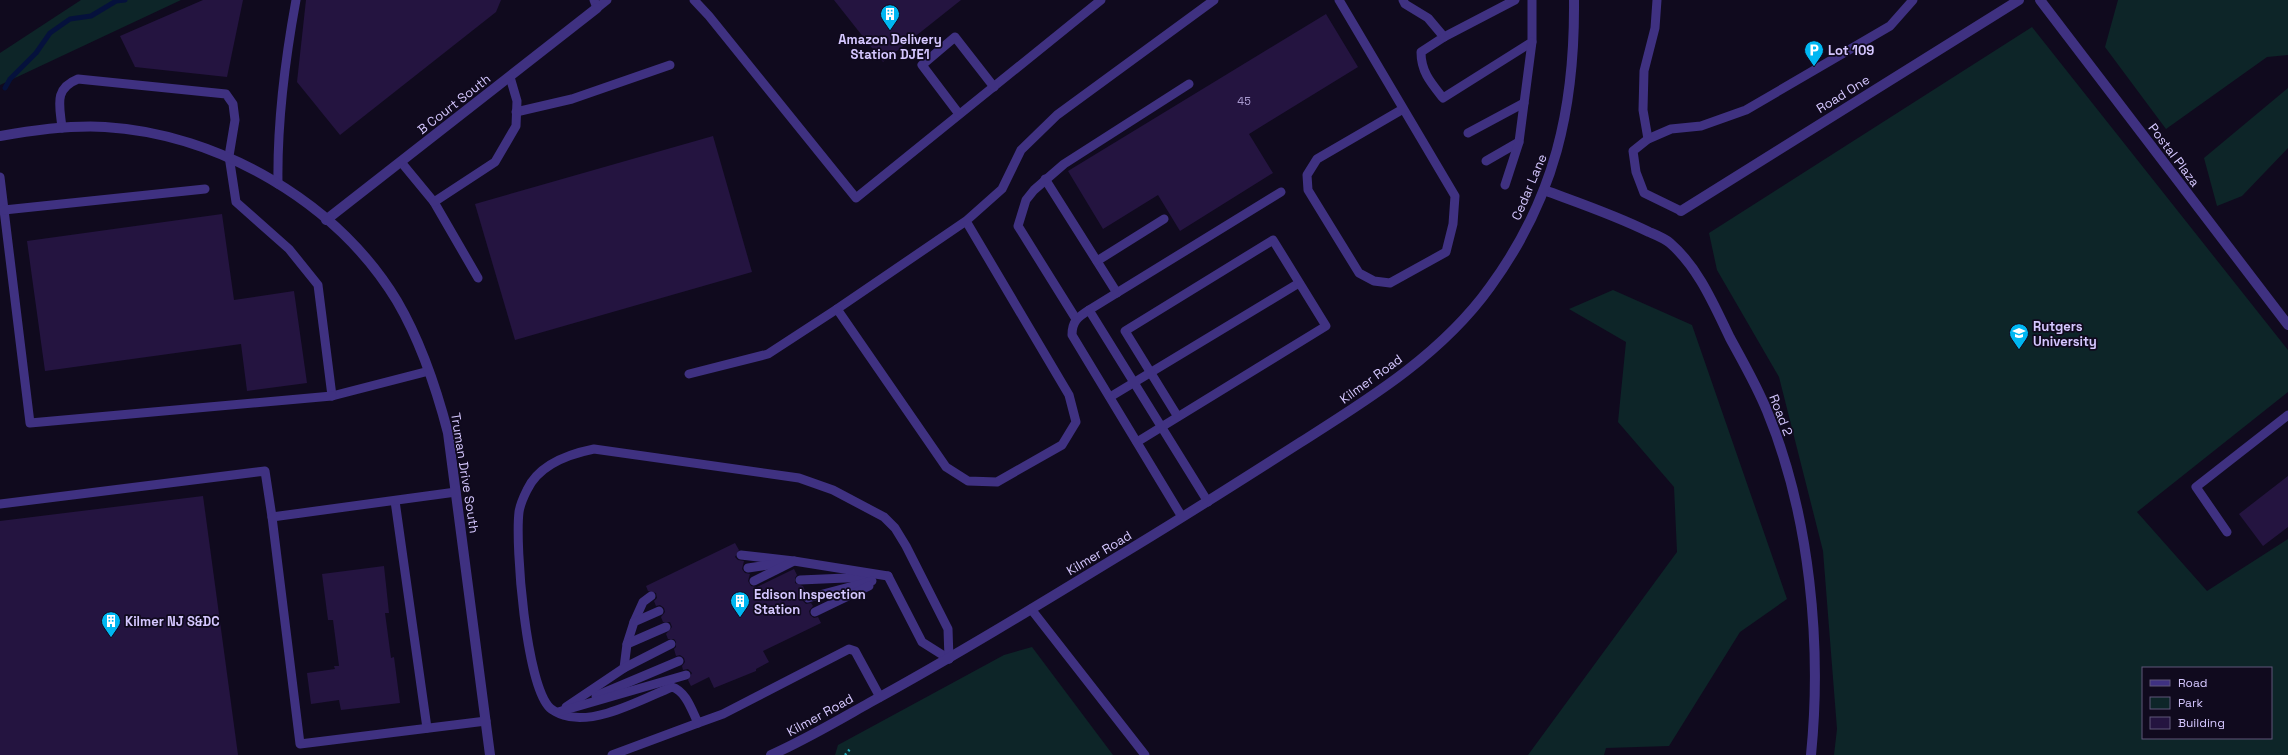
<svg xmlns="http://www.w3.org/2000/svg" width="2288" height="755" font-family="'Space Grotesk',sans-serif">
<rect width="100%" height="100%" fill="#100a1e"/>
<!-- green -->
<g fill="#0d2528" fill-rule="evenodd">
<polygon points="81,0 181,0 0,85 0,53"/>
<polygon points="2118,0 2288,0 2288,55 2267,57 2166,129 2105,47"/>
<path d="M2032 27 2288 350V392L2137 512 2207 591 2288 539V755H1834L1837 729 1823 551 1779 377 1717 270 1709 233ZM2143 668H2271V738H2143Z"/>
<polygon points="2288,88 2288,148 2242,196 2217,206 2204,158"/>
<polygon points="1613,290 1692,325 1787,599 1740,632 1669,746 1606,748 1604,755 1528,755 1677,552 1674,487 1618,422 1626,342 1569,309"/>
<polygon points="1032,647 1113,755 835,755 838,745 1004,655"/>
</g>
<g fill="none" stroke-linecap="round" stroke-linejoin="round">
<!-- stream -->
<polyline stroke="#05113c" stroke-width="5" points="5,88 10,79 36,53 50,33 70,19 91,16 116,1 125,0"/>
</g>
<!-- building -->
<g fill="#241440">
<polygon points="203,0 243,0 227,77 135,67 120,36"/>
<polygon points="306,0 501,0 496,12 340,135 297,82"/>
<polygon points="834,0 961,0 883,62"/>
<polygon points="1326,14 1358,67 1249,134 1273,173 1180,231 1158,195 1103,229 1068,171"/>
<polygon points="713,136 752,272 515,340 475,204"/>
<polygon points="222,214 234,300 294,291 307,383 247,391 241,344 45,371 27,241"/>
<polygon points="2288,476 2288,527 2263,546 2239,514"/>
<polygon points="203,496 238,755 0,755 0,521"/>
<polygon points="735,543 739,550 735,557 738,560 744,561 742,569 745,573 750,574 748,581 751,586 757,587 794,569 797,575 795,578 795,583 803,586 806,593 802,596 802,600 806,604 811,603 813,606 809,611 810,615 814,618 818,617 821,623 763,651 769,662 756,669 756,671 714,688 709,677 691,686 688,680 692,673 688,669 683,670 682,666 685,662 684,658 680,655 676,656 674,649 676,647 676,642 674,639 668,639 666,634 672,627 670,622 663,622 661,617 665,612 664,608 660,605 656,606 654,601 657,598 656,593 648,591 646,586"/>
<polygon points="384,566 389,613 385,613 391,658 394,657 400,703 341,710 339,700 311,704 307,673 335,669 334,666 339,666 333,620 328,620 322,574"/>
</g>
<g fill="none" stroke-linecap="round" stroke-linejoin="round">
<!-- path -->
<polyline stroke="#23aab7" stroke-width="2.5" stroke-dasharray="2 3" stroke-linecap="butt" points="845,755 850,749"/>
<!-- service -->
<g stroke="#3f3181" stroke-width="9">
<polyline points="594,0 597,8 607,0"/>
<polyline points="694,0 709,16 856,198 1101,0"/>
<polyline points="1339,0 1455,196 1453,224 1446,252 1390,283 1374,281 1359,273 1308,190 1307,175 1317,159 1403,109"/>
<path d="M1403 0 1405 4 1428 18 1444 37 1421 52C1421 72 1431 83 1443 98L1532 42V0"/>
<polyline points="1444,37 1515,0"/>
<polyline points="516,112 572,99 670,65"/>
<polyline points="959,114 922,65 955,37 994,87"/>
<path d="M62 128C60 106 53 89 78 79L226 94 233 104 235 120 229 156 236 202 289 249 318 285 332 396 429 371"/>
<polyline points="1468,133 1524,103"/>
<polyline points="1648,139 1643,110 1644,71 1655,28 1657,0"/>
<polyline points="1486,161 1519,142"/>
<polyline points="401,162 434,202 478,278"/>
<polyline points="0,177 30,423 332,396"/>
<polyline points="1045,179 1117,293"/>
<path d="M278 184C277 123 285 60 296 0"/>
<polyline points="1505,185 1519,142 1532,42"/>
<polyline points="434,202 495,162 516,126 517,101 510,77"/>
<polyline points="4,210 205,189"/>
<polyline points="1681,211 1644,193 1636,172 1633,151 1648,139 1671,129 1701,126 1746,110 1890,26 1913,0"/>
<polyline points="966,221 1069,395 1076,422 1062,445 997,482 968,481 946,467 837,309 966,221 1002,189 1021,150 1057,115 1214,0"/>
<polyline points="1097,261 1164,219"/>
<polyline points="1089,310 1281,192"/>
<polyline points="1076,319 1018,226 1026,200 1034,190 1064,164 1189,84"/>
<polyline points="689,374 768,354 837,309"/>
<polyline points="1110,397 1299,283"/>
<polyline points="1137,442 1326,326 1273,240 1125,331 1178,417"/>
<polyline points="395,501 427,728"/>
<polyline points="0,504 265,471 272,517 456,492"/>
<polyline points="272,517 300,744 486,721"/>
<path d="M1182 517 1072 335C1072 321 1078 317 1089 310L1208 502"/>
<polyline points="2227,532 2196,487 2288,415"/>
<polyline points="741,555 794,561"/>
<polyline points="748,568 782,563"/>
<polyline points="888,576 922,642 949,659"/>
<polyline points="800,580 869,577"/>
<polyline points="754,581 794,561 888,576"/>
<polyline points="808,598 872,581"/>
<polyline points="1031,609 1145,755"/>
<polyline points="815,612 869,586"/>
<polyline points="634,622 643,602 651,596"/>
<polyline points="627,644 634,622 659,611"/>
<polyline points="624,668 627,644 666,627"/>
<polyline points="596,696 679,661"/>
<path d="M880 697 855 651 849 649 723 714 698 723C692 711 686 691 672 687 642 699 595 726 563 715 559 714 552 710 550 708 526 685 515 546 519 512 520 505 524 496 527 490 539 464 569 454 594 449L799 478 833 490 884 517 895 528 906 546 948 629 949 659"/>
<polyline points="566,707 624,668 671,644"/>
<polyline points="558,712 686,675"/>
<polyline points="612,755 698,723"/>
</g>
<!-- minor -->
<g stroke="#3f3181" stroke-width="10">
<polyline points="2040,0 2288,325"/>
<path d="M1544 190C1579 203 1615 215 1649 232 1656 235 1664 238 1670 243 1698 267 1714 305 1730 338 1743 362 1757 386 1767 411 1810 515 1822 645 1811 755"/>
<polyline points="1681,211 2019,0"/>
<polyline points="326,220 597,8"/>
</g>
<!-- tertiary -->
<g stroke="#3f3181" stroke-width="10">
<path d="M0 136C34 130 70 125 105 127 219 134 337 202 397 301 421 342 436 387 448 433L490 755"/>
<path d="M771 755C805 740 837 721 869 703 953 657 1035 607 1117 557 1179 520 1240 481 1301 442 1369 399 1442 354 1490 287 1555 198 1575 108 1574 0"/>
</g>
</g>
<!-- icons -->
<defs>
<g id="building-pin" transform="scale(1)"><path d="M0 17L-7.5 6A9.5 9.5 0 1 1 7.5 6Z" fill="#00b7f2" stroke="#100a1e"/><path d="M-4-6H4V6H1V3H-1V6H-4ZM-2.5-4.3h1.7v1.8h-1.7ZM.8-4.3h1.7v1.8H.8ZM-2.5-1h1.7V.8h-1.7ZM.8-1h1.7V.8H.8Z" fill="#fff"/></g>
<g id="parking-pin" transform="scale(1)"><path d="M0 17L-7.5 6A9.5 9.5 0 1 1 7.5 6Z" fill="#00b7f2" stroke="#100a1e"/><path d="M-3.5-5.5H1a3.5 3.5 0 0 1 0 7H-1V5.5H-3.5ZM-1-3.4V-.6H.8a1.4 1.4 0 0 0 0-2.8Z" fill="#fff"/></g>
<g id="university-pin" transform="scale(1)"><path d="M0 17L-7.5 6A9.5 9.5 0 1 1 7.5 6Z" fill="#00b7f2" stroke="#100a1e"/><path d="M0-5L7-2L0 1L-7-2ZM-4 1L0 2.5L4 1V4Q0 6-4 4Z" fill="#fff"/></g>
</defs>
<g fill-rule="evenodd">
<use href="#building-pin" x="890" y="14"/>
<use href="#parking-pin" x="1814" y="50"/>
<use href="#university-pin" x="2019" y="333"/>
<use href="#building-pin" x="740" y="601"/>
<use href="#building-pin" x="111" y="621"/>
</g>
<g text-anchor="middle" dominant-baseline="central" stroke-width="3.5" stroke-linejoin="round" paint-order="stroke">
<!-- number labels -->
<g font-size="11" fill="#a99acf">
<text x="1244" y="101">45</text>
</g>
<!-- poi labels -->
<g font-size="13" font-weight="bold" fill="#d5c7ff" stroke="#100a1e" text-anchor="start">
<text x="890" y="39" text-anchor="middle">Amazon Delivery<tspan x="890" dy="15">Station DJE1</tspan></text>
<text x="1828" y="50">Lot 109</text>
<text x="2033" y="326">Rutgers<tspan x="2033" dy="15">University</tspan></text>
<text x="754" y="594">Edison Inspection<tspan x="754" dy="15">Station</tspan></text>
<text x="125" y="621">Kilmer NJ S&amp;DC</text>
</g>
<!-- street labels -->
<g font-size="13" fill="#d5c7ff" stroke="#100a1e">
<text transform="translate(1843 94) rotate(-32)">Road One</text>
<text transform="translate(454 104) rotate(-38)">B Court South</text>
<text transform="translate(2174 155) rotate(53)">Postal Plaza</text>
<text transform="translate(1529 187) rotate(-67)">Cedar Lane</text>
<text transform="translate(1371 379) rotate(-36)">Kilmer Road</text>
<text transform="translate(1781 415) rotate(69)">Road 2</text>
<text transform="translate(465 473) rotate(81)">Truman Drive South</text>
<text transform="translate(1099 553) rotate(-31)">Kilmer Road</text>
<text transform="translate(820 715) rotate(-29)">Kilmer Road</text>
</g>
</g>
<!-- legend -->
<rect x="2142" y="667" width="130" height="72" fill="#100a1e" stroke="#5f5678"/>
<rect x="2150" y="680" width="20" height="6" fill="#3f3181" stroke="#5f5678"/>
<text x="2178" y="687" font-size="12" fill="#d5c7ff">Road</text>
<rect x="2150" y="697" width="20" height="12" fill="#0d2528" stroke="#5f5678"/>
<text x="2178" y="707" font-size="12" fill="#d5c7ff">Park</text>
<rect x="2150" y="717" width="20" height="12" fill="#241440" stroke="#5f5678"/>
<text x="2178" y="727" font-size="12" fill="#d5c7ff">Building</text>
</svg>
